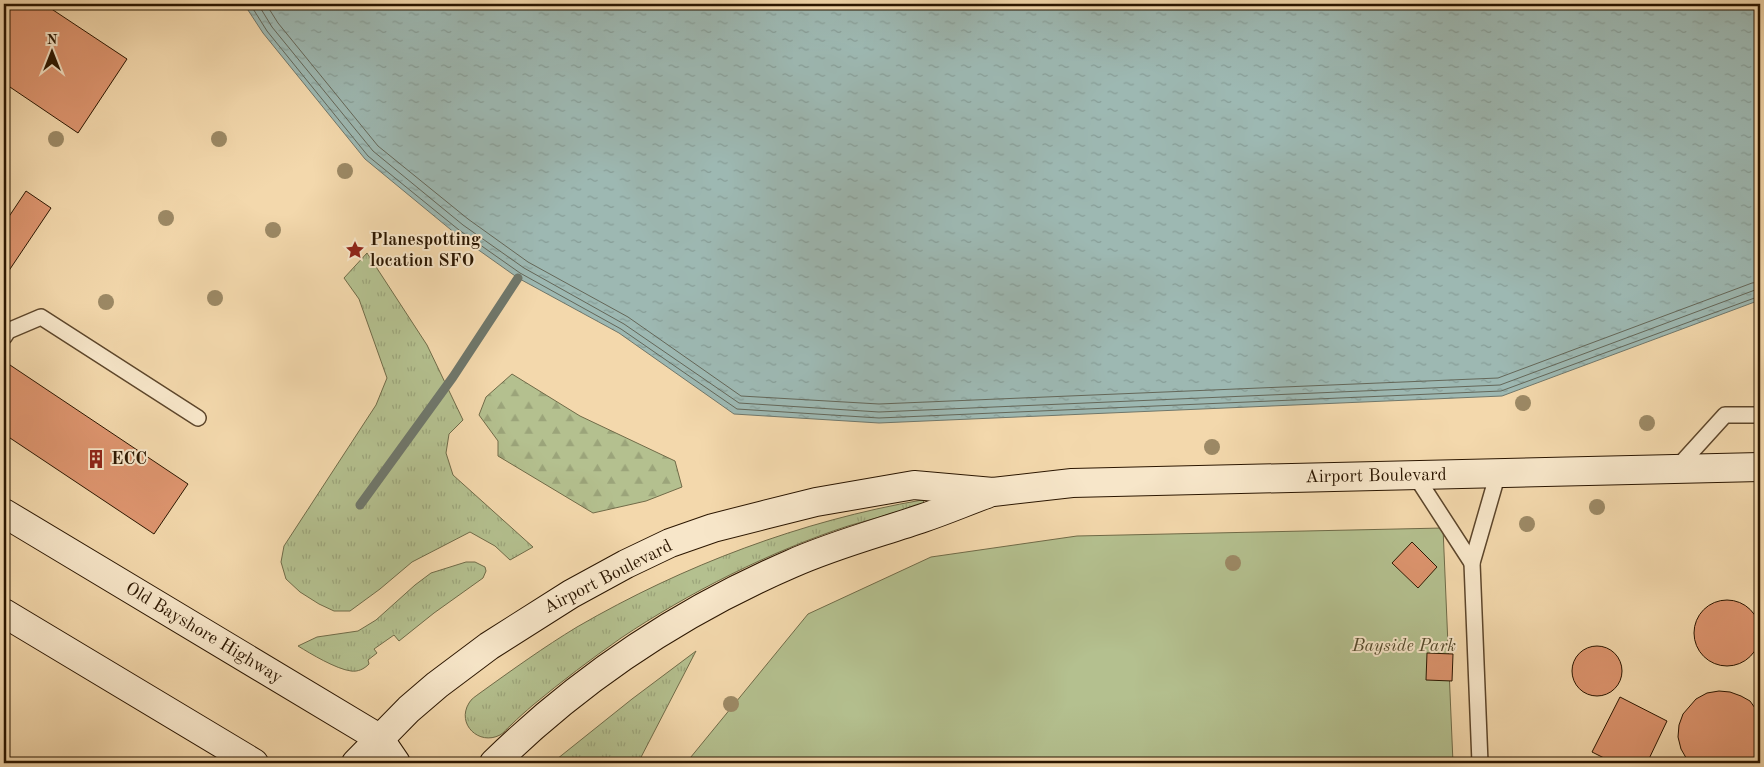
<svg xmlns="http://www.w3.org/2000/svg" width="1764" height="767" font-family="'Old Standard TT',serif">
<defs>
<pattern id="grass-tufts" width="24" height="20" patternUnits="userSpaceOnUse" patternTransform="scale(1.25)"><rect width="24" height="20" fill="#b4c08f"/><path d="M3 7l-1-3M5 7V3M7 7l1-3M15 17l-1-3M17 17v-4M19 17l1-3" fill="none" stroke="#9ba47a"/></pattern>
<pattern id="forest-firs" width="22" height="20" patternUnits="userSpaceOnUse" patternTransform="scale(1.25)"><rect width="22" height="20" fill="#b4c08f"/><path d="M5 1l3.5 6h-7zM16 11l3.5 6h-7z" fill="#9ba47a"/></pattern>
<pattern id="water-ripples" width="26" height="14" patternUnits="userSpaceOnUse" patternTransform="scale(1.25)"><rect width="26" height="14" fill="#9db8b2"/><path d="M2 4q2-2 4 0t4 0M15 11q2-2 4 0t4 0" fill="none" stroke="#879d97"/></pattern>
</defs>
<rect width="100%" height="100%" fill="#f3d8ac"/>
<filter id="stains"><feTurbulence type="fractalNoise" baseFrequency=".004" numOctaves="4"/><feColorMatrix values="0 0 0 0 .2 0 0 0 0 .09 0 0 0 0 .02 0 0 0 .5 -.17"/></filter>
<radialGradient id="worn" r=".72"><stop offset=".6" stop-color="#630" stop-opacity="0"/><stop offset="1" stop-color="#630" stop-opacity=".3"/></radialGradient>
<!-- grass -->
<g fill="url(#grass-tufts)" stroke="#706b48">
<polygon points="367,253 427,345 463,420 449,434 446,453 453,475 533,547 510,560 495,546 470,532 412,562 380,589 350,611 334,611 319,604 300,592 286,579 281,562 284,546 376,405 387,378 359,299 344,278"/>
<path d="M922 500 924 502 921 505C897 512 872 519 848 526 771 551 688 593 621 638 591 659 562 681 533 705 526 711 518 718 511 725 507 728 504 733 500 735 479 746 456 724 469 703 471 699 476 696 480 693 512 670 544 647 577 627 684 565 801 521 922 500Z"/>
<path d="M466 562H475L485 567 486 571 483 578 434 613 399 641 394 635 374 649 377 653 368 660 369 664C364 669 358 672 351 671 336 669 311 654 298 646L317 637 358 631 376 620 415 585 431 573Z"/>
<polygon points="696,651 638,763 552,763 632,699"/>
</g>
<!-- forest -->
<polygon fill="url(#forest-firs)" stroke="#706b48" points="512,374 580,416 675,461 682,487 646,501 593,513 498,456 498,441 479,415 486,397"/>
<!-- garden -->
<polygon fill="#b4c08f" stroke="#706b48" points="1443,528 1453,763 686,763 808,614 931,557 1077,536"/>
<!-- water -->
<polygon fill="url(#water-ripples)" stroke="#6f776b" points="244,4 1760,4 1760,300 1502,396 879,423 734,414 619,333 518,278 456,234 365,159 263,33"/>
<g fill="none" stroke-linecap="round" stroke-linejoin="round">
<!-- shore -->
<g stroke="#646759" stroke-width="1">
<polyline points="250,4 267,31 368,156 459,230 520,273 621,329 737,409 879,418 1501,391 1760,296"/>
<polyline points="258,4 272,27 373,151 463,225 524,268 624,324 739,403 879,412 1500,385 1755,290 1760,289"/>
<polyline points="266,4 278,23 378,146 468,219 528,262 628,317 741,396 879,404 1498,378 1752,283 1760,282"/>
</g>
<!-- stream -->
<polyline stroke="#6f776b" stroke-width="9" points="360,505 453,377 518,278"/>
</g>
<!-- building -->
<g fill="#de956f" stroke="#2b1600">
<polygon points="4,4 44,4 127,59 78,133 4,83"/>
<polygon points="26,191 51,208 4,278 4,224"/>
<polygon points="4,361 188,484 154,534 4,434"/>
<polygon points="1412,542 1437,567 1418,588 1392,563"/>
<circle cx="1727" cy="633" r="33"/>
<circle cx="1597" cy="671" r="25"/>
<polygon points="1427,653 1453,654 1452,681 1426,680"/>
<polygon points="1719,691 1730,692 1741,696 1750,701 1760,715 1760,754 1753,763 1689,763 1681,749 1678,737 1679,725 1683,714 1696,699 1707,693"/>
<polygon points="1620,697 1667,721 1647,763 1614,763 1592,752"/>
</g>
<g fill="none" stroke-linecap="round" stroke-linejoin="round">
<!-- lane casing -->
<g stroke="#5d462b" stroke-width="18">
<g id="lane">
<polyline points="4,337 8,331 41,317 198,418"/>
<polyline points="1676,469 1725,415 1757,415"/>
<polyline points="1415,475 1472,563"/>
<polyline points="1480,763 1472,563 1498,473"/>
</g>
</g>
<!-- secondary casing -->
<g stroke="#2b1600" stroke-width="30">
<g id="secondary">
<polyline points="4,513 379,738 396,763"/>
<polyline points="4,613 254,763"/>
<polyline points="356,763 409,709 437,685 489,646 571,594 626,564 670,543 713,528 764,515 816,502 914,485 993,492 1072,483 1760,467"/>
<path d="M494 763C580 679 680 612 791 564 833 545 879 533 923 518 944 511 965 502 987 494"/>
</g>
</g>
<!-- lane -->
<use href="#lane" stroke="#f7e6c9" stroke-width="15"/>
<!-- secondary -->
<use href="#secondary" stroke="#f7e6c9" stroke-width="28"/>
</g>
<!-- trees -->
<g fill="#9c8965">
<circle cx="56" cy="139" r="8"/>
<circle cx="219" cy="139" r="8"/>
<circle cx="345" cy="171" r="8"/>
<circle cx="166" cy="218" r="8"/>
<circle cx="273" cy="230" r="8"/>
<circle cx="215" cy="298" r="8"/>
<circle cx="106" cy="302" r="8"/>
<circle cx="1523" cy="403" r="8"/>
<circle cx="1647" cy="423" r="8"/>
<circle cx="1212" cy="447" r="8"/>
<circle cx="1597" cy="507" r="8"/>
<circle cx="1527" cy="524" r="8"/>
<circle cx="1233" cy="563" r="8"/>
<circle cx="731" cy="704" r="8"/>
</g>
<!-- icons -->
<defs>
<g id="sight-bare" transform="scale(1.5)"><path d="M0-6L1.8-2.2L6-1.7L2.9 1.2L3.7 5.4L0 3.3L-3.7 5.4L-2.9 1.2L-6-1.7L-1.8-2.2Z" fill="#8f2418" stroke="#f7e6c9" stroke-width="2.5" paint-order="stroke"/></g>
<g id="building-bare" transform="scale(1.5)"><path d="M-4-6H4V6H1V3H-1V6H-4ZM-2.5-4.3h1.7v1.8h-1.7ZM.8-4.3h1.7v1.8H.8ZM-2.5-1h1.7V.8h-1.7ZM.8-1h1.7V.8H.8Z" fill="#8f2418" stroke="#f7e6c9" stroke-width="2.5" paint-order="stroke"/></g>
</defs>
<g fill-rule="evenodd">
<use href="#sight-bare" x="355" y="250"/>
<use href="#building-bare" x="96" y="459"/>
</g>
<g text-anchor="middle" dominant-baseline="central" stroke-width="4" stroke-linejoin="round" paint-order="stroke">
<!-- poi labels -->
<g font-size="18" font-weight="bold" fill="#2b1600" stroke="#f7e6c9" text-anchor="start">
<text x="370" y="240">Planespotting<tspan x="370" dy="21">location SFO</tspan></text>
<text x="111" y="459">ECC</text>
</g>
<!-- street labels -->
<g font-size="18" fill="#2b1600" stroke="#f7e6c9">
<text transform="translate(1376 476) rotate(-1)">Airport Boulevard</text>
<text transform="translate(608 577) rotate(-27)">Airport Boulevard</text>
<text transform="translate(204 633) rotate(31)">Old Bayshore Highway</text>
</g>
<!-- park labels -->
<g font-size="18" font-style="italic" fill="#54492b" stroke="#f7e6c9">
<text x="1404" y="646">Bayside Park</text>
</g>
</g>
<!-- margin -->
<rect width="1764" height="767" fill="none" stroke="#f3d8ac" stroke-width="20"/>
<rect x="5" y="5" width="1754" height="757" fill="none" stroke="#2b1600" stroke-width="2.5"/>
<rect x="10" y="10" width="1744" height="747" fill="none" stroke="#2b1600"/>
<!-- north arrow -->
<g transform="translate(52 52)" stroke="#f7e6c9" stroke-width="4" paint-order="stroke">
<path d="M0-4L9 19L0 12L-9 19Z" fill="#2b1600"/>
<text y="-8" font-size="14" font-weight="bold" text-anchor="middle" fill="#2b1600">N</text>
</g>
<rect width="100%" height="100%" filter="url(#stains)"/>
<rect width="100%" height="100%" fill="url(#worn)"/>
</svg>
